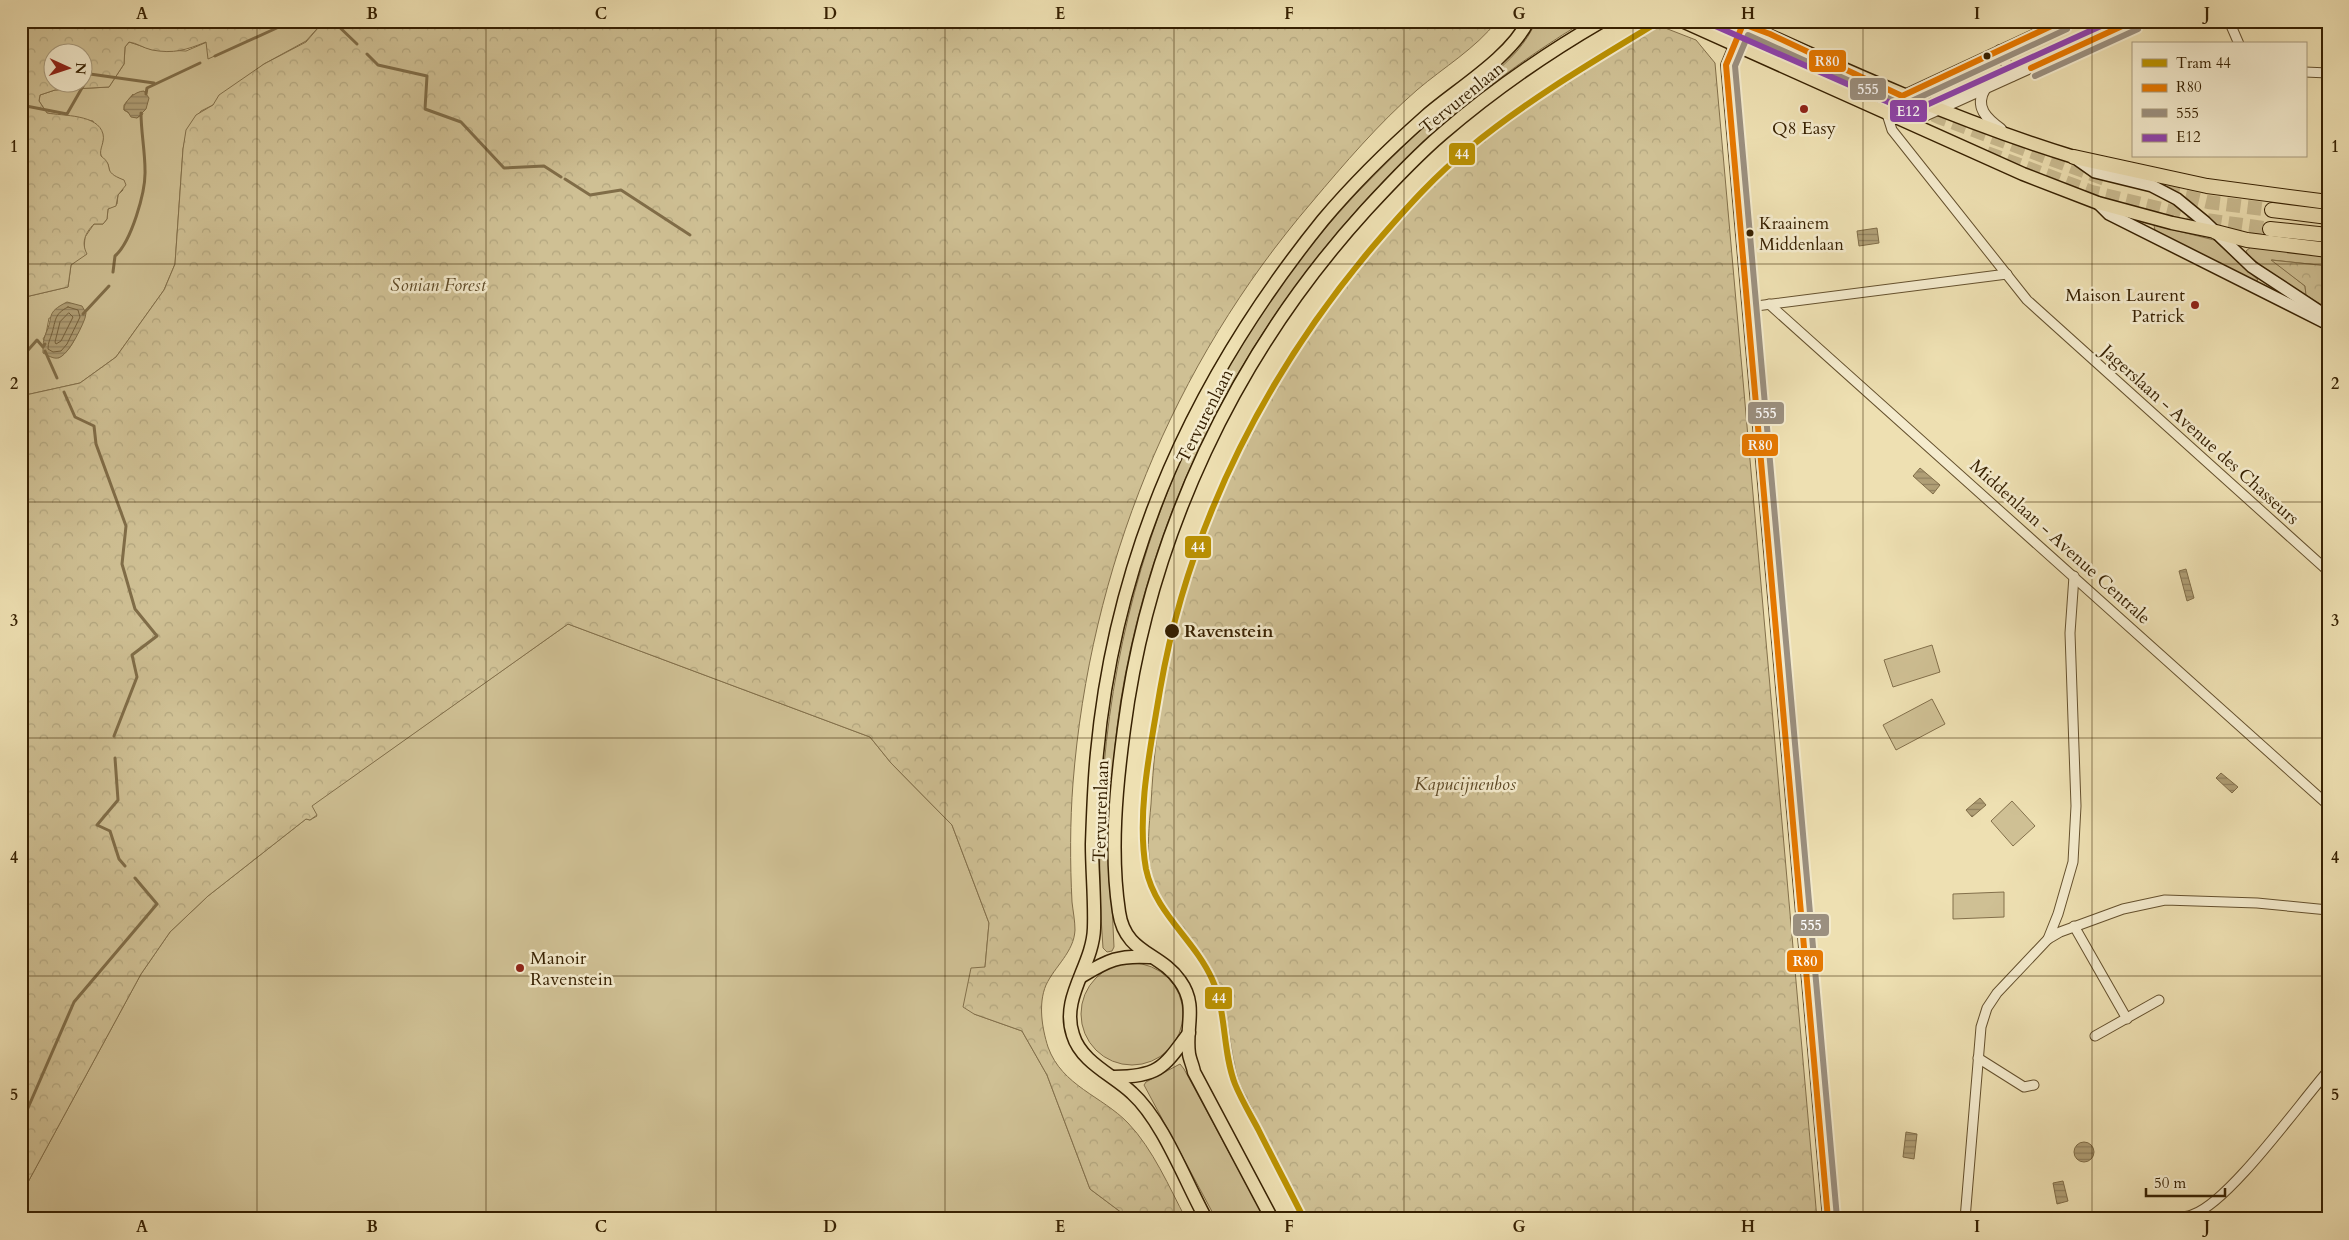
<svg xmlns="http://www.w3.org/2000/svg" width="2349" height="1240" font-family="Cardo,serif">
<defs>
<pattern id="forest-crowns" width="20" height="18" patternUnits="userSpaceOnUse" patternTransform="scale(1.25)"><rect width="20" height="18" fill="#cfc094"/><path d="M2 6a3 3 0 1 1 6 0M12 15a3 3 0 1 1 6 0" fill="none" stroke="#b2a57e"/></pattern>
<pattern id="water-rules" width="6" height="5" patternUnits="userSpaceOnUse" patternTransform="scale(1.25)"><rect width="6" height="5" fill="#b09f76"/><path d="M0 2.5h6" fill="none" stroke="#90815f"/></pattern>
</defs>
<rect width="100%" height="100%" fill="#eee0b2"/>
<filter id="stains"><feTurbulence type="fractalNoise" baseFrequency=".004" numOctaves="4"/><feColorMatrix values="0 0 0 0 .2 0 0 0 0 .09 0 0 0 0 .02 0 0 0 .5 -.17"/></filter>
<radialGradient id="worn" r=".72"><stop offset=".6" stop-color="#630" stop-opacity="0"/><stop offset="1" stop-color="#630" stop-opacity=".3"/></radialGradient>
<!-- green -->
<g fill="#cfc094" stroke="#83704b" fill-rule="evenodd">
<path d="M256 21H324L306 41 264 64 213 105 201 111 187 130 183 149 175 264 164 290 116 357 80 383 21 396V298L68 287 71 265 84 249 85 237 94 224H103L107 219 108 209 117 204 118 195 123 190 119 178H114L110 173 108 164 101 156 93 121 47 113 39 101 40 95 55 90 109 87 124 64 125 47 129 42 150 49 186 51ZM133 94 143 114 137 118 124 110V105ZM49 318 83 322C76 335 72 351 58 358L43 339 46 334Z"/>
<path d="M1536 21H1585C1340 168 1164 421 1120 705 1108 785 1110 867 1114 947L1112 951 1107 952 1103 948C1082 669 1162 402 1355 195 1380 169 1405 144 1432 120 1468 90 1517 66 1536 21Z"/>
<polygon points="2154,225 2214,240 2258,280 2255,282 2155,231"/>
<polygon points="2251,247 2328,257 2328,266 2272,260 2305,286 2306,295 2271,273 2248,255 2246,251"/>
<polygon points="568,624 870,737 891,763 952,825 989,923 985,967 974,1014 1022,1031 1047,1075 1090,1189 1130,1219 21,1219 21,1195 141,974 170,932 208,896 306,819 310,820 317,816 311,806"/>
<polygon points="1932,645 1940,672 1893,687 1884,660"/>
<polygon points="1932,699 1945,724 1896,750 1883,725"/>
<polygon points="2012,801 2035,826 2013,846 1991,821"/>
<polygon points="2004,892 2004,917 1953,919 1953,894"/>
<circle cx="1132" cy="1014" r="51"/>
<polygon points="1180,1064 1184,1069 1265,1219 1216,1219 1144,1085 1146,1082"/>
</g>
<!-- forest -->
<g fill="url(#forest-crowns)" stroke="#83704b" fill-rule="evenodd">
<path d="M21 21H292L208 59 206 42C186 50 174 54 152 50 143 48 137 43 129 42L125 47 124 64 109 87 55 90 40 95 39 101 47 113C63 116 98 114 103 134 105 143 99 148 101 156 116 167 100 171 124 180L126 185 118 195 116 206 108 209 107 219 103 224H94C85 233 81 243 87 254L71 265 68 287 21 298ZM82 52V82H52V52Z"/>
<path d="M324 21H1497C1475 49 1444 67 1417 90 1379 123 1344 164 1312 202 1172 365 1090 569 1073 783 1070 822 1070 863 1072 902 1073 911 1075 921 1075 930 1074 952 1055 966 1046 985 1038 1004 1042 1028 1048 1047 1062 1086 1102 1096 1128 1123 1153 1149 1169 1187 1186 1219H1130L1090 1189 1047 1075 1022 1031 974 1014 963 1007 971 968 985 967 989 923 952 825 891 763 870 737 568 624 312 806 317 815 310 820 306 819 208 896 170 932 141 974 21 1195V396L80 383 116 357 164 290 175 264 183 149 186 130 196 115 213 105 219 95 264 64 306 42Z"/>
<path d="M1660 26 1696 40 1715 63 1817 1219H1308L1239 1083C1228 1048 1230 1010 1215 976 1198 936 1157 913 1150 868 1147 847 1149 826 1151 804 1153 766 1157 727 1163 689 1202 470 1325 269 1498 129 1547 89 1605 57 1660 26Z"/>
<polygon points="2271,260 2328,266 2328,309 2306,295 2305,286"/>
</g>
<!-- water -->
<g fill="url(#water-rules)" stroke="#806d48">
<path d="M144 91 149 98 146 109 137 118 131 117 128 112 124 110C123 102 135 91 144 91Z"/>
<polygon points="1877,228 1879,243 1859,246 1857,231"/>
<path d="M67 302 82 306 86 313 85 318C82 327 68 356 58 358 53 359 47 355 43 353 43 344 43 341 46 333 54 316 45 313 67 302Z"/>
<polygon points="1920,468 1940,485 1933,494 1913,476"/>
<polygon points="2186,569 2194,598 2187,601 2179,571"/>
<polygon points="2221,773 2238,787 2232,793 2216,778"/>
<polygon points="1980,798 1986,805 1972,817 1966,810"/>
<polygon points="1906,1132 1917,1134 1914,1159 1903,1157"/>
<circle cx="2084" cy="1152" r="10"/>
<polygon points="2063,1181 2068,1201 2057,1204 2053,1183"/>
</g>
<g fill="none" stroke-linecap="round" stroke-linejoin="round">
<!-- shore -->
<g stroke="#74603c" stroke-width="1">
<path d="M68 307 78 310 80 317 67 344 61 351 53 352 48 349C48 342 50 340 52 333 56 320 54 314 68 307Z"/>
<polygon points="69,313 73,317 61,341 56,344 55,342 60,322"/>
</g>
<!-- stream -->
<g stroke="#806d48" stroke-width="3">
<polyline points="333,21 357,44"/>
<polyline points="367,54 378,65 427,76 425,109 461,122 504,168 544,166 561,177"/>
<polyline points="215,56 292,21"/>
<polyline points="146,94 147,88 200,63"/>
<polyline points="21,105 67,114 90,74 154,83"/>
<polyline points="565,179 590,195 621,190 690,235"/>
<path d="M113 272 115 256C131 242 146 192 145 170 145 151 141 132 141 113"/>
<polyline points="83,314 109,286"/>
<polyline points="45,351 57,378"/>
<polyline points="21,358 37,340 43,347 45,344"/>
<polyline points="64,392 75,417 94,426 96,444 126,526 122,564 135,609 157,636 132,655 137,677 114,736"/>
<polyline points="115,758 118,800 97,825 110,831 119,859 125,866"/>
<polyline points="21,1124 74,1002 157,904 135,878"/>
</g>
<!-- trunk-tunnel -->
<g stroke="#c9ba8f" stroke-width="14" stroke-dasharray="14 7" stroke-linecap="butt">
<polyline points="1699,21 1746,45"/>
<polyline points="1721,21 1778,46"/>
<polyline points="1876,89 1941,118 2105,179"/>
<polyline points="1987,153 2092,192 2207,220 2270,229"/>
<polyline points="2165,192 2208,202 2272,210"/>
</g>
<!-- minor casing -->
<g stroke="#65512e" stroke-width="11">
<g id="minor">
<polyline points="2229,21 2239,44"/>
<polyline points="2305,72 2328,73"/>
<polyline points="1886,111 1892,130 2027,300 2328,571"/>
<polyline points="1769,304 2328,805"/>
<polyline points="1748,307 2007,274"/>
<polyline points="2074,926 2127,1019"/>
<polyline points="2048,939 2060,932 2123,909 2165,900 2257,903 2328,910"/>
<polyline points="2095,1036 2159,1000"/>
<polyline points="1978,1058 2024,1087 2034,1085"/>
<polyline points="1965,1219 1981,1027 1987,1008 1997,993 2048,939 2058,914 2073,862 2076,806 2070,633 2074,576"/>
<path d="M2175 1219C2181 1217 2188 1217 2194 1214 2230 1201 2299 1104 2328 1071"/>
</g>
</g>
<!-- tertiary casing -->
<g stroke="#65512e" stroke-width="12">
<g id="tertiary">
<polyline points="1743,24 1726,65 1828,1219"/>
<polyline points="2000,50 2012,76"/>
<path d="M1985 89C1974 107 1987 119 2001 129"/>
<polyline points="1886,111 1902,96 2063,21"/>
<polyline points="1911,122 2134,21"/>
</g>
</g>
<!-- secondary casing -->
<g stroke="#372102" stroke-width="14">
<g id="secondary">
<polyline points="2078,160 2095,172 2152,186 2177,199 2205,222 2252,267 2328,317"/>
<polyline points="2098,203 2109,214 2328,324"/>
</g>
</g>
<!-- primary casing -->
<g stroke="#372102" stroke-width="15">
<g id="primary">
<polyline points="1682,21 2023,174 2098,203 2172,223 2216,232"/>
<path d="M1737 21C1849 72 1957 121 2074 157"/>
<path d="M1082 976C1108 960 1119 955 1150 957"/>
<path d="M1114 1077C1159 1077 1164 1067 1189 1033"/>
<path d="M1206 1219C1185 1181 1163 1121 1132 1093 1113 1075 1081 1062 1073 1035 1060 997 1093 966 1094 928 1095 900 1092 872 1092 844 1093 814 1094 783 1097 753 1116 551 1196 377 1323 220 1354 183 1390 148 1426 116 1457 89 1510 58 1528 21"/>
<path d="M1272 1219 1194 1072C1193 1066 1190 1060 1189 1054 1185 1027 1198 1006 1180 981 1160 952 1125 954 1119 912 1110 853 1116 788 1124 729 1149 536 1235 354 1366 210 1390 184 1415 157 1442 134 1492 91 1545 54 1602 21"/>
</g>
</g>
<!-- trunk casing -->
<g stroke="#372102" stroke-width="16">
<g id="trunk">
<polyline points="2074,157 2207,186 2328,202"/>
<polyline points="2272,210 2328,217"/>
<polyline points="2270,229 2328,235"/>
<polyline points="2216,232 2247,240 2328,250"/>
</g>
</g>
<!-- minor -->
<use href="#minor" stroke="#f4ebcd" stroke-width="9"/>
<!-- tertiary -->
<use href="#tertiary" stroke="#f4ebcd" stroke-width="10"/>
<!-- secondary -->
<use href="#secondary" stroke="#f4ebcd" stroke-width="11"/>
<!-- primary -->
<use href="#primary" stroke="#eee0b2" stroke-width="12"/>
<!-- trunk -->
<use href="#trunk" stroke="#eee0b2" stroke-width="14"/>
<!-- bus-1 casing -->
<g stroke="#f4ebcd" stroke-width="10">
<g id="bus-1">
<polyline points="2031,68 2133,21"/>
<polyline points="1828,1219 1726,65 1743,24 1770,34 1902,96 2062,21"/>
</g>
</g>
<!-- bus-2 casing -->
<g stroke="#f4ebcd" stroke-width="10">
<g id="bus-2">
<polyline points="2035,76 2138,29"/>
<polyline points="1837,1218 1735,66 1748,35 1903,105 2067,29"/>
</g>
</g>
<!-- bus-3 casing -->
<g stroke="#f4ebcd" stroke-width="10">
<polyline id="bus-3" points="1704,21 1911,112 2112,21"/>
</g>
<!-- bus-1 -->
<use href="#bus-1" stroke="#e67800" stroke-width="6"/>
<!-- bus-2 -->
<use href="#bus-2" stroke="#9b9080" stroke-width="6"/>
<!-- bus-3 -->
<use href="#bus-3" stroke="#8e44ad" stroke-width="6"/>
<!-- tram-1 casing -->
<g stroke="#f4ebcd" stroke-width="10">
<path id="tram-1" d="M1304 1219C1289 1189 1273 1159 1258 1129 1250 1114 1241 1099 1235 1084 1222 1050 1227 1012 1212 979 1194 939 1155 913 1146 869 1136 813 1151 745 1160 690 1189 521 1270 365 1382 236 1409 205 1436 175 1468 149 1527 100 1594 61 1660 21"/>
</g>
<!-- tram-1 -->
<use href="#tram-1" stroke="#bb9201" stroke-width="6"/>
</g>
<!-- grid -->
<path fill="none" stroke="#372102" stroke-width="1" stroke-opacity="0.55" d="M257 21V1219M486 21V1219M716 21V1219M945 21V1219M1174 21V1219M1404 21V1219M1633 21V1219M1863 21V1219M2092 21V1219M21 264H2328M21 502H2328M21 738H2328M21 976H2328"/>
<!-- markers -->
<g fill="#372102" stroke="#f4ebcd" stroke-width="2">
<circle cx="1987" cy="56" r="4.5"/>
<circle cx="1750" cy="233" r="4.5"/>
<circle cx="1172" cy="631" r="8"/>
</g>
<g fill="#8f2418" stroke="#f4ebcd" stroke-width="2">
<circle cx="1804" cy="109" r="5"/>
<circle cx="2195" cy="305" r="5"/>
<circle cx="520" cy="968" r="5"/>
</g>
<g text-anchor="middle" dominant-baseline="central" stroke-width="5" stroke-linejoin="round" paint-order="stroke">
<!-- bus labels -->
<g font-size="17" fill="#372102" stroke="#f4ebcd" text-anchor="start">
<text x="1759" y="223">Kraainem<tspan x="1759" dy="21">Middenlaan</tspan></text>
</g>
<!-- street labels -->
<g font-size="18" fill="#372102" stroke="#f4ebcd">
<text transform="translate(1462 98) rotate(-39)">Tervurenlaan</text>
<text transform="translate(1205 416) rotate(-63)">Tervurenlaan</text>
<text transform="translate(2200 435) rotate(42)">Jagerslaan - Avenue des Chasseurs</text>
<text transform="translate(2060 542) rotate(42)">Middenlaan - Avenue Centrale</text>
<text transform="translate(1101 811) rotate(-88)">Tervurenlaan</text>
</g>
<!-- poi labels -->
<g font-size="18" fill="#372102" stroke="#f4ebcd">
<text x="1804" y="128">Q8 Easy</text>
<text x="2185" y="295" text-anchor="end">Maison Laurent<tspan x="2185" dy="21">Patrick</tspan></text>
<text x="530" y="958" text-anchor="start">Manoir<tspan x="530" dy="21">Ravenstein</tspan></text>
</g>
<!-- park labels -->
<g font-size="18" font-style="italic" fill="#5d4926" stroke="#f4ebcd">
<text x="438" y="285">Sonian Forest</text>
<text x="1465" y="784">Kapucijnenbos</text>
</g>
<!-- stop labels -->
<g font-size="18" font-weight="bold" fill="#372102" stroke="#f4ebcd" text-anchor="start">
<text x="1184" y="631">Ravenstein</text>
</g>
</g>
<g stroke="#f4ebcd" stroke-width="2">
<rect x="1808" y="49" width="39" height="24" rx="5" fill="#e67800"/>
<rect x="1849" y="77" width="38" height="24" rx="5" fill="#9b9080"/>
<rect x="1889" y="99" width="39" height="24" rx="5" fill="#8e44ad"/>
<rect x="1448" y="142" width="28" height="24" rx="5" fill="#bb9201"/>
<rect x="1747" y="401" width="38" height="24" rx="5" fill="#9b9080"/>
<rect x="1741" y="433" width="38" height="24" rx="5" fill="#e67800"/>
<rect x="1184" y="535" width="28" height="24" rx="5" fill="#bb9201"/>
<rect x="1792" y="913" width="38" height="24" rx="5" fill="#9b9080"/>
<rect x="1786" y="949" width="38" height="24" rx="5" fill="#e67800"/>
<rect x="1204" y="986" width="29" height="24" rx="5" fill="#bb9201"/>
</g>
<g font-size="14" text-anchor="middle" font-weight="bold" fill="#fff">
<text x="1827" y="66">R80</text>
<text x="1868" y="94">555</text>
<text x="1908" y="116">E12</text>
<text x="1462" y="159">44</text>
<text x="1766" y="418">555</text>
<text x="1760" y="450">R80</text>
<text x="1198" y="552">44</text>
<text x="1811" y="930">555</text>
<text x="1805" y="966">R80</text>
<text x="1219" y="1003">44</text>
</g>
<!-- margin -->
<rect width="2349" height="1240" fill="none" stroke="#eee0b2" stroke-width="55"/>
<!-- legend -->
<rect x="2132" y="42" width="175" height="115" fill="#f4ebcd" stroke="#a89a7c"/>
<rect x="2142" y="59" width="25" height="8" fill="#bb9201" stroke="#a89a7c"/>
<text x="2176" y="68" font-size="15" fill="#372102">Tram 44</text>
<rect x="2142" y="84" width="25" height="8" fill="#e67800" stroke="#a89a7c"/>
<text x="2176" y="92" font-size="15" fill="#372102">R80</text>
<rect x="2142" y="109" width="25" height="8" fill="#9b9080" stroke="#a89a7c"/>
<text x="2176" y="118" font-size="15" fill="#372102">555</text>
<rect x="2142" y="134" width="25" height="8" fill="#8e44ad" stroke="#a89a7c"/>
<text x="2176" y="142" font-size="15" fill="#372102">E12</text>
<!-- north arrow -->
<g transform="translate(68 68) rotate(93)"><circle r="24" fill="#f4ebcd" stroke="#a89a7c"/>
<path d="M0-4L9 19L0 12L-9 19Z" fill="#8f2418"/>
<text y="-8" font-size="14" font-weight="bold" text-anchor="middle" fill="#372102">N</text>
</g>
<!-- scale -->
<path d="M2146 1188v8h79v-8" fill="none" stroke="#372102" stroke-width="2.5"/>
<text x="2154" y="1188" font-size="15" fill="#372102" stroke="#f4ebcd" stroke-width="4" paint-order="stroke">50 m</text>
<rect x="28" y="28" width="2294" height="1184" fill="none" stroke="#372102" stroke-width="2"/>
<g font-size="16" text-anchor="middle" font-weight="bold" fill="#372102">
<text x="142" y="19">A</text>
<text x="372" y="19">B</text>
<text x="601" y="19">C</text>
<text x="830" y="19">D</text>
<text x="1060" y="19">E</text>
<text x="1289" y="19">F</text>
<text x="1519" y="19">G</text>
<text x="1748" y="19">H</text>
<text x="1977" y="19">I</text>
<text x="2207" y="19">J</text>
<text x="14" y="152">1</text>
<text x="2335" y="152">1</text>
<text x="14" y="389">2</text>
<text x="2335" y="389">2</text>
<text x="14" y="626">3</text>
<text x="2335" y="626">3</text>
<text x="14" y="863">4</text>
<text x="2335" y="863">4</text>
<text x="14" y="1100">5</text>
<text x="2335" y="1100">5</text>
<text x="142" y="1232">A</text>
<text x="372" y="1232">B</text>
<text x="601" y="1232">C</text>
<text x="830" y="1232">D</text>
<text x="1060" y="1232">E</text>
<text x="1289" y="1232">F</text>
<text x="1519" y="1232">G</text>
<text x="1748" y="1232">H</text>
<text x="1977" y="1232">I</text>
<text x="2207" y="1232">J</text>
</g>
<rect width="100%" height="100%" filter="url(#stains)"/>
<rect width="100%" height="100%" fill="url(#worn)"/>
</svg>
